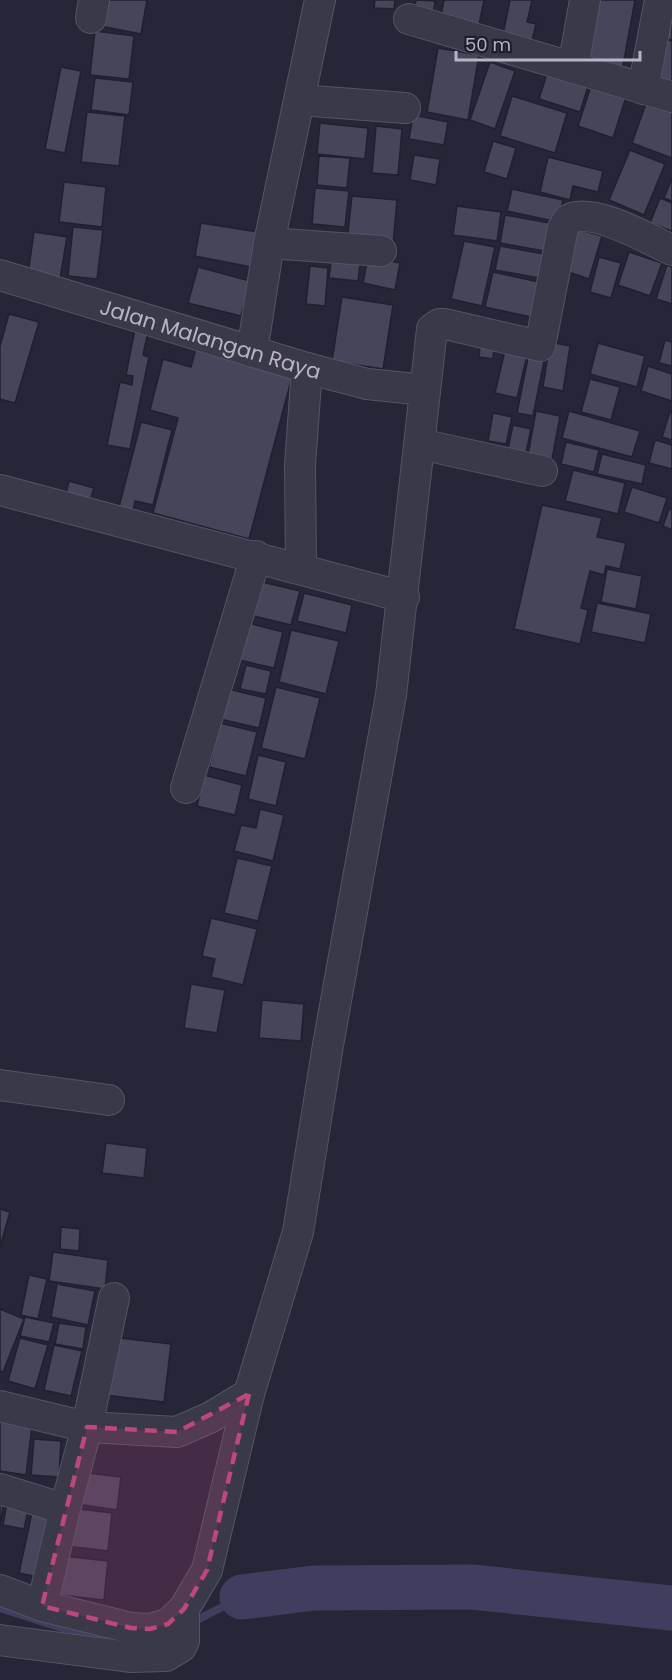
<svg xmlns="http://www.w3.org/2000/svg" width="672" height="1680" font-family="Poppins,sans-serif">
<rect width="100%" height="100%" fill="#272639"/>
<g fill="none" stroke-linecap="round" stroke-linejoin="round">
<!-- stream -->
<g stroke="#403d5f" stroke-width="8">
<polyline points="0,1608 59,1627 111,1638"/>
<polyline points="191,1623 242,1597"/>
</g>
<!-- river -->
<polyline stroke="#403d5f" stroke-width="45" points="242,1597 314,1588 472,1587 672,1608"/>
</g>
<!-- building -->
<g fill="#47455a" stroke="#212030" stroke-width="1.5">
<polygon points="100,0 147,0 141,34 95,25"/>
<polygon points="375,0 395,0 394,9 374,8"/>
<polygon points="416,0 435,1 433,16 414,13"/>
<polygon points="444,0 484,0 478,30 440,22"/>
<polygon points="510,0 532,0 527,22 536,24 531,45 502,39"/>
<polygon points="597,0 635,0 622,71 585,63"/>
<polygon points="672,0 672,40 663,38"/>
<polygon points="95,31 134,36 129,79 90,75"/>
<polygon points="661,38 672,41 672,81 652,84"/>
<polygon points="438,48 479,55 468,120 427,112"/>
<polygon points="490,62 515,71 495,129 470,120"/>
<polygon points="61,67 81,71 65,153 45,149"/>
<polygon points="549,67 590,80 580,112 539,99"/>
<polygon points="95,78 133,82 129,115 91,110"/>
<polygon points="592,83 627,94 613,138 578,126"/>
<polygon points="649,95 672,104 672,158 632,143"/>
<polygon points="512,96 567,113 555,153 500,136"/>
<polygon points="87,112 125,116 119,166 81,162"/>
<polygon points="413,115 448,122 444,145 409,139"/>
<polygon points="320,123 368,128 365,159 317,154"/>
<polygon points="376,126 402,129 398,175 372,173"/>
<polygon points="493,141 516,148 507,179 484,172"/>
<polygon points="630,150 665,164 644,215 609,200"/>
<polygon points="414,155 440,159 436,185 410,180"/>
<polygon points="319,156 350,158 347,188 317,185"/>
<polygon points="548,157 603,171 598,192 573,186 570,200 540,192"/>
<polygon points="672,178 672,201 664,198"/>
<polygon points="64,182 106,187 102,227 59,222"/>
<polygon points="315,188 349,191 345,227 312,224"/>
<polygon points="512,189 563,200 558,222 507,211"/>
<polygon points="352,196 397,200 393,245 347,241"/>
<polygon points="660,198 672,203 672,231 650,223"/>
<polygon points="457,206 501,212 497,241 453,235"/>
<polygon points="505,215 555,224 550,252 500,243"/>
<polygon points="201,223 258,232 251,267 195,256"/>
<polygon points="73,227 103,230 97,279 68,276"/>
<polygon points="577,229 602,236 589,279 565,271"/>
<polygon points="34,232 67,237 60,279 28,274"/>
<polygon points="464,241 495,247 482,306 451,299"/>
<polygon points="500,246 544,254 539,278 495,270"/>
<polygon points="629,252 662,263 650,296 618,285"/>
<polygon points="332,253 361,256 358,281 329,278"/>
<polygon points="368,257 400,263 395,290 363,283"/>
<polygon points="599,257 621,263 611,298 590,292"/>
<polygon points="667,265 672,267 672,304 656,299"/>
<polygon points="310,266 328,268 325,306 306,304"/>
<polygon points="198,267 250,281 241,316 188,303"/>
<polygon points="493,272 539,282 531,317 485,307"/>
<polygon points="342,297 393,305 383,369 332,361"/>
<polygon points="9,314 39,322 15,403 0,399 0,346"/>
<polygon points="135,329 148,332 143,355 149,357 130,449 107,445 120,382 132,385 133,376 126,375"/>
<polygon points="481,337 495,338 493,359 479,357"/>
<polygon points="665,340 672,342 672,366 659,363"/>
<polygon points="550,342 570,346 563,391 543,387"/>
<polygon points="598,343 645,356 637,387 590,374"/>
<polygon points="506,346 528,351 517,398 495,393"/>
<polygon points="196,348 293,373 249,539 153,513 178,418 150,410 163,359 191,367"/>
<polygon points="529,353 545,356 533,416 517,413"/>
<polygon points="648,366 672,374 672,401 641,391"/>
<polygon points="590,379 620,387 611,420 581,412"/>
<polygon points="536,411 560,416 552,459 528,455"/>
<polygon points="569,411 640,431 632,457 562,438"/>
<polygon points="670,412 672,412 672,440 662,437"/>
<polygon points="493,413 512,417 506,444 488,441"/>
<polygon points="141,422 172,430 153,505 135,501 132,515 118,511"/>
<polygon points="513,425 531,429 525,457 507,454"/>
<polygon points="655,440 672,445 672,469 649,463"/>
<polygon points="566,442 599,450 594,472 561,464"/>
<polygon points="602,454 646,465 642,484 597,474"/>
<polygon points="573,470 625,483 618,514 565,501"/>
<polygon points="69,481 94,488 89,504 65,498"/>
<polygon points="632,487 667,498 659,523 624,512"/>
<polygon points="542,505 602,518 597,537 626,543 620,569 606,566 604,575 590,571 581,608 588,610 580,644 514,629"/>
<polygon points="669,509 672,510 672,530 663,526"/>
<polygon points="607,569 642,576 636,609 601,602"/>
<polygon points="262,582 300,591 291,625 254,616"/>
<polygon points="304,593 352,605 346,633 297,621"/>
<polygon points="597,603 651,614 645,643 591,632"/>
<polygon points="248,623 283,632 274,668 239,660"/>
<polygon points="291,630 339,641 326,694 279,682"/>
<polygon points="246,665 271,671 266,694 240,689"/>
<polygon points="276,687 320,698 305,759 261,748"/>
<polygon points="228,689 266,698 259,728 220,719"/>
<polygon points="220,723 257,732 246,776 209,767"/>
<polygon points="258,755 286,762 276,806 248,799"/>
<polygon points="204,775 242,785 235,815 197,806"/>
<polygon points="260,809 284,815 273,861 234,851 241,825 256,828"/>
<polygon points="237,858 272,866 258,921 224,913"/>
<polygon points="211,918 257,929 243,985 211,977 215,959 202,956"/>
<polygon points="191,984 225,990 217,1033 184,1028"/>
<polygon points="262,1000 304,1004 301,1041 259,1038"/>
<polygon points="106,1143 147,1148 144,1178 102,1173"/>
<polygon points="0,1209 10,1212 0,1247"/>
<polygon points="61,1227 80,1229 79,1251 60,1249"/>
<polygon points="53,1252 108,1260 105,1289 49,1281"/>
<polygon points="29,1275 47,1279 38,1319 21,1315"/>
<polygon points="57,1284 95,1291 88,1325 51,1317"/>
<polygon points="0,1309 24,1319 3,1372 0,1371"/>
<polygon points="25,1317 54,1323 49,1342 20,1336"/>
<polygon points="59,1323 86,1327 83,1349 55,1344"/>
<polygon points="111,1337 171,1344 164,1402 104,1395"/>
<polygon points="20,1338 48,1345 35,1389 8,1381"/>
<polygon points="54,1345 82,1351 71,1396 44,1390"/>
<polygon points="0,1414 33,1418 26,1475 0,1471"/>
<polygon points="34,1439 61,1441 59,1477 31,1475"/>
<polygon points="80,1472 121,1477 117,1510 76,1504"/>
<polygon points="8,1497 30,1501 24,1529 3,1525"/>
<polygon points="0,1500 4,1500 0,1526"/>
<polygon points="33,1508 61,1514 47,1579 19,1573"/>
<polygon points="71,1508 112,1513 108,1551 66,1546"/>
<polygon points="64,1556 108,1561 104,1600 60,1595"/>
</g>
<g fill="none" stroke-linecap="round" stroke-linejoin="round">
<!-- minor casing -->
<g stroke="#555464" stroke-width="32">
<g id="minor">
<polyline points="91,18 94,0"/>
<polyline points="409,19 672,97"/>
<polyline points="573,68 585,0"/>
<polyline points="643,89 660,0"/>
<polyline points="300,100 405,108"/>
<polyline points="269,243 381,251"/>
<path id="s1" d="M0 275 307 368 367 384 425 390"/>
<polyline points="252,352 269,243 320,0"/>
<polyline points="420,444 542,471"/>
<polyline points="0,490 404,597"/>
<polyline points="301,568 300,465 307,368"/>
<polyline points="186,788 256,556"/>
<polyline points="0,1085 109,1100"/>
<polyline points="0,1406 87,1427 177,1432 211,1417 249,1394"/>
<polyline points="0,1489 65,1509 87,1427 114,1298"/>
<path d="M0 1590 42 1606 131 1628 150 1629 168 1624 184 1609 207 1570 249 1394 298 1232 328 1045 391 695 432 329 439 324H445L540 346 563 228C565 226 566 222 568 220 590 205 650 240 672 250"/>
<polyline points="42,1606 65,1509"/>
<polyline points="0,1640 130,1657 166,1656 181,1647 184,1641 184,1609"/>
</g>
</g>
<!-- minor -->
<use href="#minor" stroke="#3a3949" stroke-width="30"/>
</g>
<!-- marked area -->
<path fill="#be477b" fill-opacity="0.2" stroke="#be477b" stroke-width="4.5" stroke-dasharray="12 8" stroke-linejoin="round" d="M249 1394 207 1570 184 1609 168 1624 150 1629 131 1628 42 1606 87 1427 177 1432Z"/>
<g text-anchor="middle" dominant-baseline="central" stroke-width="4.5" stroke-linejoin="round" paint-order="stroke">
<!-- street labels -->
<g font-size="21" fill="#b6b4c5" stroke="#1f1e2e">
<text stroke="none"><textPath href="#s1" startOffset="220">Jalan Malangan Raya</textPath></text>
</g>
</g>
<!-- scale -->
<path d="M456 51v9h184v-9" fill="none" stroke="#b6b4c5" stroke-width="3"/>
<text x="465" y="51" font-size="18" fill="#b6b4c5" stroke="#1f1e2e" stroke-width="4.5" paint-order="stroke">50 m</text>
</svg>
